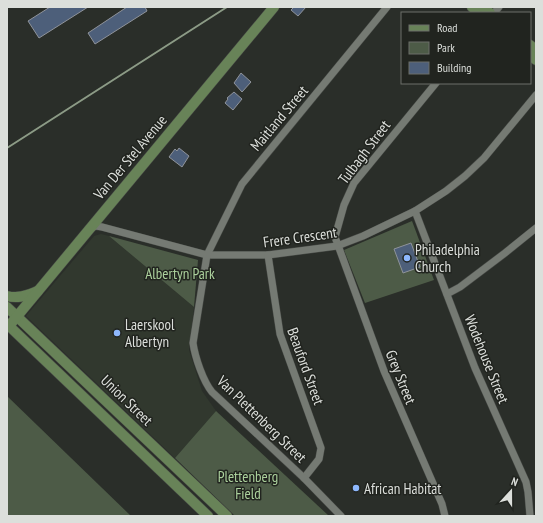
<svg xmlns="http://www.w3.org/2000/svg" width="543" height="523" font-family="'PT Sans Narrow',sans-serif">
<rect width="100%" height="100%" fill="#2a2e29"/>
<!-- built -->
<polygon fill="#31382e" points="101,234 109,236 194,307 189,350 202,391 216,411 175,458 26,316 94,236"/>
<!-- green -->
<g fill="#4d5b47">
<polygon points="412,221 434,280 365,303 344,250"/>
<polygon points="109,236 198,260 194,307"/>
<polygon points="7,396 131,516 7,516"/>
<polygon points="216,411 329,516 235,516 175,458"/>
</g>
<g fill="none" stroke-linecap="round" stroke-linejoin="round">
<!-- stream -->
<polyline stroke="#8c9b86" stroke-width="2" points="7,148 227,7"/>
</g>
<!-- building -->
<g fill="#4d5f7a" stroke="#8f939a">
<polygon points="50,7 88,7 39,38 28,21"/>
<polygon points="127,7 145,7 147,11 95,44 88,33"/>
<polygon points="294,7 306,7 298,16 291,10"/>
<polygon points="241,73 251,82 242,92 234,83"/>
<polygon points="234,92 242,99 233,110 225,103 228,99 227,98"/>
<polygon points="179,148 189,156 182,167 169,157 175,149 177,151"/>
<polygon points="411,243 420,267 403,273 394,249"/>
</g>
<g fill="none" stroke-linecap="round" stroke-linejoin="round">
<!-- street casing -->
<g stroke="#474a46" stroke-width="8">
<g id="street">
<polyline points="494,13 499,7"/>
<polyline points="436,83 354,183 344,205 335,237 384,371 442,504 445,516"/>
<polyline points="415,211 475,368 526,482 528,492 530,516"/>
<polyline points="91,228 96,226 102,227 207,255 268,255 337,246 363,236 415,211 446,191 465,176 484,158 536,95"/>
<polyline points="268,255 280,334 321,448 319,459 304,478"/>
<polyline points="447,294 460,287 505,253 536,228"/>
<path d="M341 516 304 478 212 392C203 381 195 357 193 343L207 255 242 184 387 7"/>
</g>
</g>
<!-- secondary casing -->
<g stroke="#474a46" stroke-width="11">
<g id="secondary">
<polyline points="472,7 479,13"/>
<polyline points="483,7 490,13"/>
<polyline points="530,45 536,50"/>
<polyline points="530,55 536,60"/>
<path d="M7 296C19 299 27 295 38 291"/>
<polyline points="7,307 227,516"/>
<polyline points="7,324 208,516"/>
<polyline points="9,326 274,7"/>
</g>
</g>
<!-- street -->
<use href="#street" stroke="#757a73" stroke-width="7"/>
<!-- secondary -->
<use href="#secondary" stroke="#688358" stroke-width="10"/>
</g>
<!-- markers -->
<g fill="#8eb8fd" stroke="#21241f" stroke-width="1.5">
<circle cx="407" cy="258" r="4"/>
<circle cx="117" cy="333" r="4"/>
<circle cx="356" cy="488" r="4"/>
</g>
<g text-anchor="middle" dominant-baseline="central" stroke-width="3" stroke-linejoin="round" paint-order="stroke">
<!-- street labels -->
<g font-size="15" fill="#dcdfdb" stroke="#21241f">
<text transform="translate(279 118) rotate(-50)">Maitland Street</text>
<text transform="translate(364 152) rotate(-53)">Tulbagh Street</text>
<text transform="translate(130 157) rotate(-50)">Van Der Stel Avenue</text>
<text transform="translate(300 237) rotate(-8)">Frere Crescent</text>
<text transform="translate(487 359) rotate(68)">Wodehouse Street</text>
<text transform="translate(306 366) rotate(70)">Beauford Street</text>
<text transform="translate(401 377) rotate(68)">Grey Street</text>
<text transform="translate(127 400) rotate(44)">Union Street</text>
<text transform="translate(262 419) rotate(44)">Van Plettenberg Street</text>
</g>
<!-- poi labels -->
<g font-size="15" fill="#dcdfdb" stroke="#21241f" text-anchor="start">
<text x="415" y="249">Philadelphia<tspan x="415" dy="17">Church</tspan></text>
<text x="125" y="324">Laerskool<tspan x="125" dy="17">Albertyn</tspan></text>
<text x="364" y="488">African Habitat</text>
</g>
<!-- park labels -->
<g font-size="15" fill="#acd19d" stroke="#21241f">
<text x="180" y="273">Albertyn Park</text>
<text x="248" y="476">Plettenberg<tspan x="248" dy="17">Field</tspan></text>
</g>
</g>
<!-- border -->
<rect width="543" height="523" fill="none" stroke="#dcdfdb" stroke-width="16"/>
<!-- legend -->
<rect x="401" y="12" width="130" height="72" fill="#21241f" stroke="#6c6f6a"/>
<rect x="409" y="25" width="20" height="6" fill="#688358" stroke="#6c6f6a"/>
<text x="437" y="32" font-size="12" fill="#dcdfdb">Road</text>
<rect x="409" y="42" width="20" height="12" fill="#4d5b47" stroke="#6c6f6a"/>
<text x="437" y="52" font-size="12" fill="#dcdfdb">Park</text>
<rect x="409" y="62" width="20" height="12" fill="#4d5f7a" stroke="#6c6f6a"/>
<text x="437" y="72" font-size="12" fill="#dcdfdb">Building</text>
<!-- north arrow -->
<g transform="translate(511 491) rotate(21)" stroke="#21241f" stroke-width="3" paint-order="stroke">
<path d="M0-3L7 15L0 10L-7 15Z" fill="#dcdfdb"/>
<text y="-6" font-size="11" font-weight="bold" text-anchor="middle" fill="#dcdfdb">N</text>
</g>
</svg>
